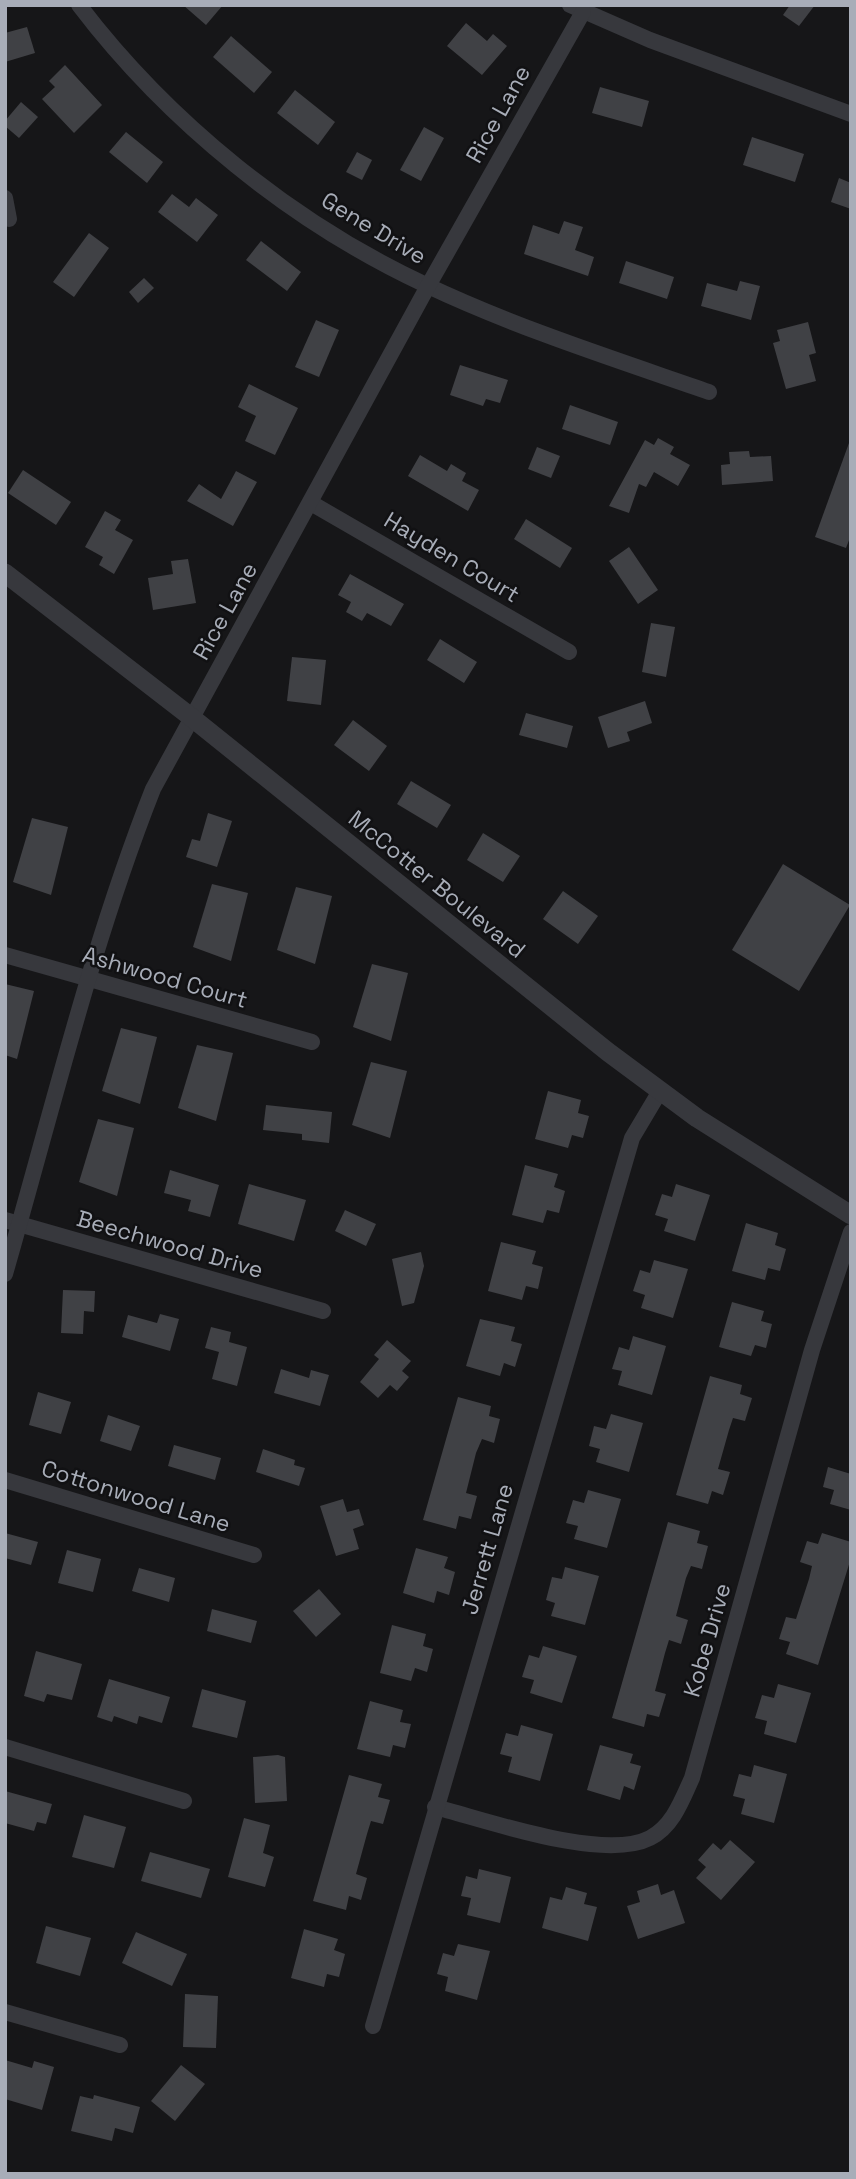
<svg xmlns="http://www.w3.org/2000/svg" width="856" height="2179" font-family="'Space Grotesk',sans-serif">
<rect width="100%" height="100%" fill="#161618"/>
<!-- building -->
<g fill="#404145">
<polygon points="183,5 223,5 206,25"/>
<polygon points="790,5 815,5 799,26 783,15"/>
<polygon points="466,23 487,41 493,34 507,46 482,75 447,46"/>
<polygon points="27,27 35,53 5,62 5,33"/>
<polygon points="231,36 272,72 254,93 213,57"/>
<polygon points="65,65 102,105 74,133 42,99 55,87 49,81"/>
<polygon points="600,87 649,101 642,127 592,113"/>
<polygon points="295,90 335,122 318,145 277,113"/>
<polygon points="21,102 38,117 19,138 5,126 5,121"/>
<polygon points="424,127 444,138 421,181 400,170"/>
<polygon points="126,132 163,162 147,183 109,152"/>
<polygon points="752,137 804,154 795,182 743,165"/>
<polygon points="357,152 372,160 362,180 346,172"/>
<polygon points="839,178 851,183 851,209 831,202"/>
<polygon points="172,194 189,207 196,198 218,215 197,242 158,212"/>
<polygon points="564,221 583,227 575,250 594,257 588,276 524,254 533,225 559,234"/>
<polygon points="89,233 109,248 74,297 53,282"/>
<polygon points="261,241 301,272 287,291 246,260"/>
<polygon points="626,261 674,277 667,299 619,283"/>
<polygon points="144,278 154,288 138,303 129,292"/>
<polygon points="740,281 760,286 751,320 701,306 707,283 737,291"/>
<polygon points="316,320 339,330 319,377 295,367"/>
<polygon points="808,322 816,353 809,355 816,381 786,389 773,343 780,341 777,330"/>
<polygon points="460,365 508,380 500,403 486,399 483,406 450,395"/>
<polygon points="249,384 298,408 275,455 245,441 256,416 238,407"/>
<polygon points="570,405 618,422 610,445 562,429"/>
<polygon points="658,438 674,447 670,454 690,465 678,486 654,472 646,487 639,484 629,513 609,506 645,440 654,445"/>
<polygon points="849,443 851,535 846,548 815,537"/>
<polygon points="537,447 560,456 551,478 528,469"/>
<polygon points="749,451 750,457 771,456 773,481 722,485 721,465 730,464 729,452"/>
<polygon points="420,455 447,471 451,464 466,473 462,481 479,490 468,511 408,476"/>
<polygon points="23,470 71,502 56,525 8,493"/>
<polygon points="236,471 257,482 233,526 187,501 199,484 221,499"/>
<polygon points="105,511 121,520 115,530 133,540 114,574 99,565 103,557 85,547"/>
<polygon points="526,519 572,548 560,568 514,539"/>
<polygon points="629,547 658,590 638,604 609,561"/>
<polygon points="188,559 196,603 153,610 148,578 173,574 171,561"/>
<polygon points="350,574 404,604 391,626 367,613 362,621 346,612 351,602 338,595"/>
<polygon points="651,623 675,627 666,677 642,672"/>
<polygon points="440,639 477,662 464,683 427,660"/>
<polygon points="292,657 326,660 321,705 287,701"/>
<polygon points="645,701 652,723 627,732 630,741 608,748 598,717"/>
<polygon points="526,713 573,726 567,748 519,735"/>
<polygon points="353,720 387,746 369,771 334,745"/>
<polygon points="411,781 451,805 437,828 397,804"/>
<polygon points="208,813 232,821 217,867 186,857 192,839 200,841"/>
<polygon points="32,818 68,827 51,895 13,882"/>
<polygon points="483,833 520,856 503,882 467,860"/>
<polygon points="783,864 850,905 799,991 732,950"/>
<polygon points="212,884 248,893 231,961 193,947"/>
<polygon points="296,887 332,896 315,964 277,950"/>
<polygon points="563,891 598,916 578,944 543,919"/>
<polygon points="372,964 408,973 391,1041 353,1027"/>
<polygon points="5,984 34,991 17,1059 5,1055"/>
<polygon points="121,1028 157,1037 140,1104 102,1091"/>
<polygon points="197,1045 233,1053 216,1121 178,1108"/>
<polygon points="371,1062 407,1071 390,1138 352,1125"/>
<polygon points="548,1091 581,1100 578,1113 589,1116 583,1138 572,1135 568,1148 535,1139"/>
<polygon points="266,1105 332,1112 329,1143 302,1140 302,1134 263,1130"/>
<polygon points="98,1119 134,1128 117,1196 79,1182"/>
<polygon points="525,1165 558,1174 554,1187 565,1191 559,1213 547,1210 543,1223 512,1215"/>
<polygon points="170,1170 219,1185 210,1217 188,1211 191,1200 164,1193"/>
<polygon points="249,1184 306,1200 294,1241 238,1224"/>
<polygon points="676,1184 710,1195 695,1241 664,1231 668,1219 655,1215 662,1194 672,1197"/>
<polygon points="345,1210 376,1224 366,1246 335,1231"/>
<polygon points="746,1223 778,1233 775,1245 786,1249 780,1271 768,1268 765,1280 732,1271"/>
<polygon points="501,1242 536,1251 532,1264 543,1267 538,1289 526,1286 522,1300 488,1291"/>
<polygon points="421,1252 424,1266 414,1303 402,1306 392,1259"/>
<polygon points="654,1260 688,1269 673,1318 641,1308 645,1295 633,1291 640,1270 650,1273"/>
<polygon points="63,1290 95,1291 94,1312 84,1311 83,1334 61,1333"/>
<polygon points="732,1302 764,1311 761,1321 772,1324 766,1348 755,1345 751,1356 719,1347"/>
<polygon points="160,1314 179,1319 170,1351 122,1337 128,1315 157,1323"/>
<polygon points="480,1319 515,1327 511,1341 522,1344 515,1367 504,1363 500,1376 466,1366"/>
<polygon points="211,1327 231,1332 229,1342 247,1347 237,1386 212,1379 219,1352 205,1348"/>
<polygon points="633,1336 666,1346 652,1395 618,1385 622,1371 612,1369 619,1347 629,1350"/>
<polygon points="387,1340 411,1361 402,1371 409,1377 397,1391 390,1385 378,1398 360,1382 379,1359 374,1355"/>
<polygon points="281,1369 309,1378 311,1370 329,1375 320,1406 274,1393"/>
<polygon points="710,1376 742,1385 740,1394 752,1398 745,1421 733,1418 729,1430 718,1469 730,1472 723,1495 712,1491 708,1504 676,1495"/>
<polygon points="38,1392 71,1402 61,1434 29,1425"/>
<polygon points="458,1397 491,1406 489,1416 500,1419 494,1443 482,1439 476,1453 466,1493 477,1496 471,1519 459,1516 456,1529 423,1520"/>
<polygon points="611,1414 643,1423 629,1472 596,1462 600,1449 589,1446 594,1426 606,1429"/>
<polygon points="108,1415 140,1426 131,1451 100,1441"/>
<polygon points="174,1445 221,1458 215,1480 168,1466"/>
<polygon points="263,1449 295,1460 294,1465 305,1468 299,1486 256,1472"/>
<polygon points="828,1467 851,1474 851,1510 830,1504 834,1490 823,1487"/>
<polygon points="588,1490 621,1499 607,1548 574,1539 578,1526 566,1523 573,1500 584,1503"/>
<polygon points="343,1499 347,1512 359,1509 364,1525 353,1529 359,1549 336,1556 320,1506"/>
<polygon points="668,1522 700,1531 697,1543 708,1546 702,1569 691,1566 686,1578 676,1616 688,1620 681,1644 669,1640 665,1653 655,1691 666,1694 659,1717 647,1714 644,1727 612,1718"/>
<polygon points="5,1533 38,1542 31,1565 5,1558"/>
<polygon points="822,1533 851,1542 851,1558 818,1665 786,1654 790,1642 779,1639 786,1617 796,1619 809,1579 812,1566 800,1562 807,1541 818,1544"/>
<polygon points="416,1548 448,1557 444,1568 455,1572 449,1595 437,1591 434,1603 403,1593"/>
<polygon points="67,1550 101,1559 93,1592 58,1583"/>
<polygon points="565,1567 599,1576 585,1625 551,1616 555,1603 546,1600 552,1577 562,1579"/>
<polygon points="139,1568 175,1578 169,1602 132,1591"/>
<polygon points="319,1589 341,1614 316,1637 293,1611"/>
<polygon points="212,1609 257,1621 251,1643 207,1631"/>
<polygon points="392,1625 426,1634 423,1646 433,1649 427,1672 415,1668 411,1681 380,1673"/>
<polygon points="543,1646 577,1656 562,1703 530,1693 534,1680 522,1677 529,1655 539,1658"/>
<polygon points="36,1651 82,1664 72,1700 47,1694 44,1702 24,1696"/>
<polygon points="109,1679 170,1697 162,1723 139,1716 137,1724 114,1716 112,1722 97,1717"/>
<polygon points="778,1684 811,1693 796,1743 764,1734 767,1721 755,1718 762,1695 774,1698"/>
<polygon points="202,1689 246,1701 237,1738 192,1727"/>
<polygon points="370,1701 403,1710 400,1722 411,1724 405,1748 393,1745 390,1757 357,1749"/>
<polygon points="521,1725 553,1734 540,1781 508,1772 512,1757 500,1754 506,1733 518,1736"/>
<polygon points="600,1745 633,1754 630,1763 641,1766 634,1790 624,1786 620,1800 587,1790"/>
<polygon points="278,1755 285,1757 287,1801 255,1803 253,1757"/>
<polygon points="754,1765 787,1774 774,1823 741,1814 745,1799 733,1796 739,1774 751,1777"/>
<polygon points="349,1775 382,1784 378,1797 390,1800 383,1824 371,1821 367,1834 356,1874 367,1878 361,1900 349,1896 346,1910 313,1901"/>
<polygon points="5,1791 52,1804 46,1824 37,1822 34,1831 5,1823"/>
<polygon points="84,1815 126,1827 114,1868 72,1857"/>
<polygon points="244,1818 270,1825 263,1853 274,1857 265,1887 228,1877"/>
<polygon points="730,1840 755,1862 721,1900 696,1878 706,1867 698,1860 713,1843 721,1850"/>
<polygon points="150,1852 210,1869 201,1898 141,1881"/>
<polygon points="479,1869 511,1877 500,1923 467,1915 471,1898 461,1896 466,1876 477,1879"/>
<polygon points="658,1884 661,1895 674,1890 685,1923 638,1939 627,1906 640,1902 637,1891"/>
<polygon points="566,1887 587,1893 584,1904 597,1907 588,1941 542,1928 550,1897 562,1900"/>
<polygon points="46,1926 91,1938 80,1976 36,1963"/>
<polygon points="304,1929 338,1939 334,1950 345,1954 339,1977 327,1974 324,1987 291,1978"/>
<polygon points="136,1932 187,1954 172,1986 122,1963"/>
<polygon points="458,1944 490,1951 477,2000 445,1991 448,1977 437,1974 443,1953 454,1956"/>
<polygon points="185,1994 218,1996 216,2048 183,2047"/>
<polygon points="5,2060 32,2068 34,2061 54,2067 42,2110 5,2099"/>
<polygon points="181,2065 205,2084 175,2121 151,2101"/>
<polygon points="94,2095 140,2107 133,2133 115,2128 112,2141 71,2131 80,2096 93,2099"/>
</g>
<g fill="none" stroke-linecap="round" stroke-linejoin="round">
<!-- minor -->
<g stroke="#37383d" stroke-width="16">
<path d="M79 5C168 122 293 223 426 285 517 328 614 359 709 392"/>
<polyline points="570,5 650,40 851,114"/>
<polyline points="5,198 9,219"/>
<polyline points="311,503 569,652"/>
<polyline points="5,955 312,1042"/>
<polyline points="5,1220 323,1311"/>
<path d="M5 1274C52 1112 91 946 153 789L428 286 583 12"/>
<polyline points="5,1480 254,1555"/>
<polyline points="5,1747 184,1801"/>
<path d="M435 1807C486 1820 603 1862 650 1838 673 1826 682 1800 692 1778L812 1350 851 1232"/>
<polyline points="5,2012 120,2045"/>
<polyline points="373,2026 632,1138 660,1091"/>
</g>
<!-- tertiary -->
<polyline stroke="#37383d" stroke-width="19" points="5,573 191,717 608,1052 697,1118 851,1215"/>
</g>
<g text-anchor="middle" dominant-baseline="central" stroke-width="5" stroke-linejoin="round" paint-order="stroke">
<!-- street labels -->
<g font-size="23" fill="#a8adb8" stroke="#111113">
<text transform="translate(498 114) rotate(-61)">Rice Lane</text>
<text transform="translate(374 228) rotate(31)">Gene Drive</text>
<text transform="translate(452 557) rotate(31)">Hayden Court</text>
<text transform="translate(225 611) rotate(-61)">Rice Lane</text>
<text transform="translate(437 884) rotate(39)">McCotter Boulevard</text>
<text transform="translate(165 977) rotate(16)">Ashwood Court</text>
<text transform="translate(170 1244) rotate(16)">Beechwood Drive</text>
<text transform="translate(136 1496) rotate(17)">Cottonwood Lane</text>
<text transform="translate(487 1549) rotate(-74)">Jerrett Lane</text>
<text transform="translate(707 1640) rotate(-74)">Kobe Drive</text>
</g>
</g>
<!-- border -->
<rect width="856" height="2179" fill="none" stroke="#a8adb8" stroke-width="14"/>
</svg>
